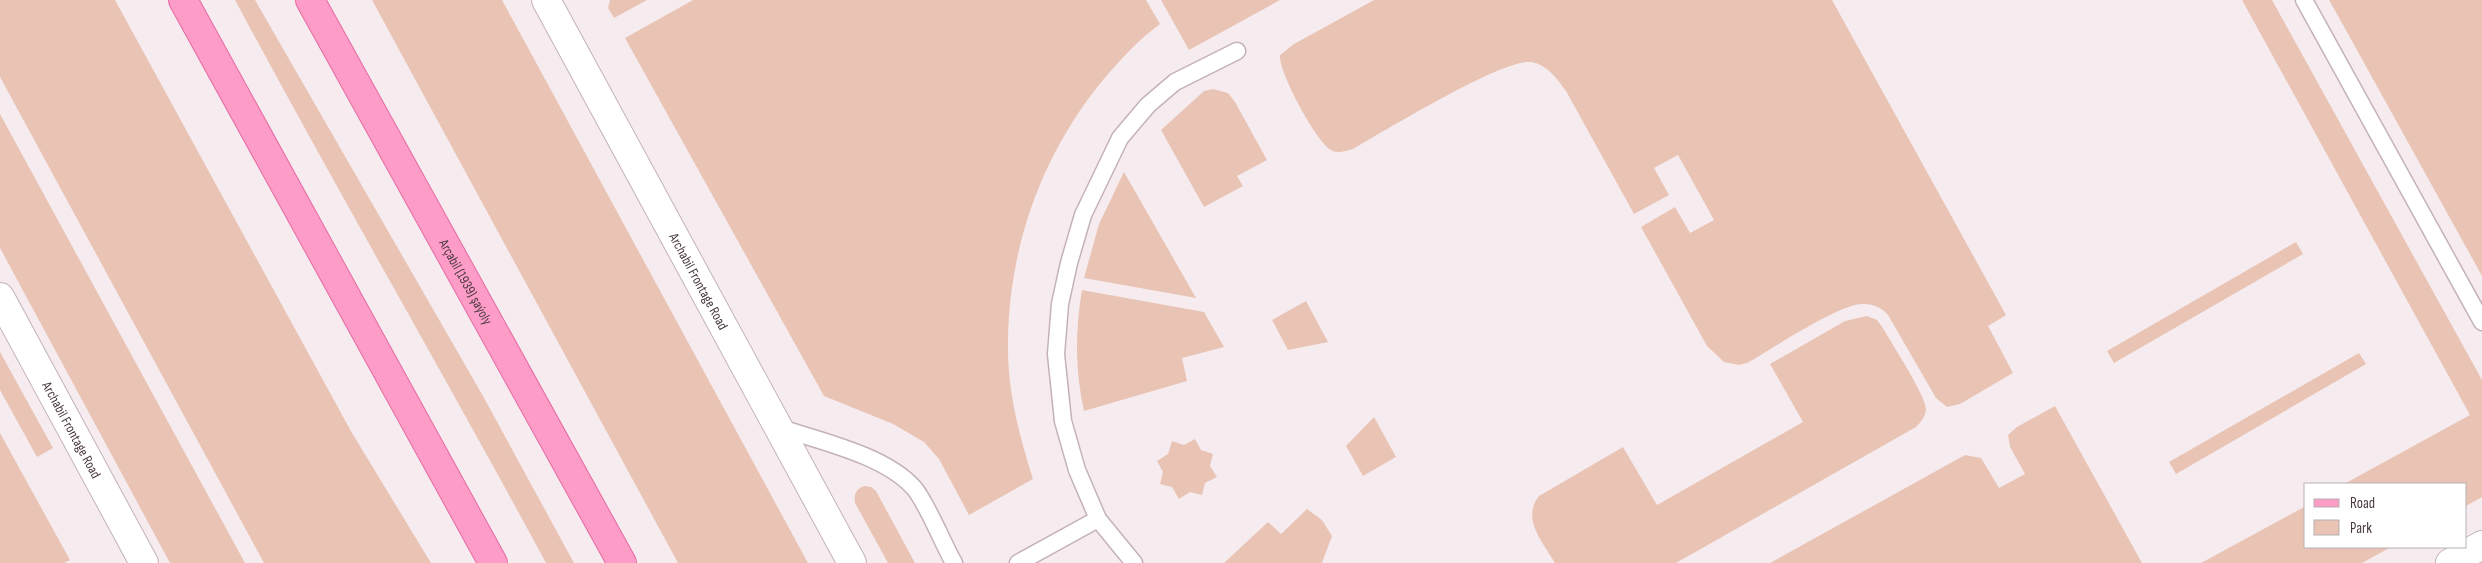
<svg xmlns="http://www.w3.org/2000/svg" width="2482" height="563" font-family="'Sofia Sans Condensed',sans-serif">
<rect width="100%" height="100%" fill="#f6ecf0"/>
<!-- green -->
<g fill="#e9c4b5">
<polygon points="0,0 115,0 352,433 431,563 264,563 0,77"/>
<path d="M235 0H255L483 396 574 563H546C444 374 336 189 235 0Z"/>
<polygon points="372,0 502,0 808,563 678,563"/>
<polygon points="610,0 647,0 614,18 608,8"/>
<path d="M693 0H1146L1160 24C1139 39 1120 60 1103 80 1042 154 1009 246 1008 342 1007 389 1019 435 1033 479L969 515 939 459 924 442 893 424 824 396 625 38Z"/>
<polygon points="1161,0 1280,0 1189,50"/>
<path d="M1374 0H1832L2006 315 1988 326 2013 373 1960 404 1947 407 1936 398 1888 315C1882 308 1874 304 1864 304 1841 302 1771 350 1747 363L1739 365 1724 362 1707 346 1641 227 1675 207 1690 233 1714 220 1678 155 1654 168 1669 195 1634 214 1566 91C1557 79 1548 65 1531 62 1502 59 1385 131 1353 149 1346 151 1337 154 1331 150 1316 142 1278 71 1280 55L1294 44Z"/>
<polygon points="2242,0 2272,0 2482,380 2482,497 2466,506 2466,484 2344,484 2470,415"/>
<polygon points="2329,0 2482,0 2482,276 2337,14"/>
<polygon points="1213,89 1228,93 1235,102 1267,160 1237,176 1243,186 1204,207 1161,130 1204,91"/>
<polygon points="0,114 245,563 170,563 0,248"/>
<polygon points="1124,172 1196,298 1084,278 1099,224"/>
<polygon points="2296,242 2303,254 2114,363 2107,351"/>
<path d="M1082 290 1204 312 1224 347 1182 358 1187 381 1084 411C1075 371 1075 330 1082 290Z"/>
<polygon points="1306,301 1328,342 1288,350 1272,320"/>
<path d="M1867 316 1877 320 1883 328C1891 343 1927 397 1926 410 1925 417 1921 422 1916 427L1676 563H1555C1543 542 1521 519 1539 496L1623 447 1657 505 1803 422 1770 364 1845 321Z"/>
<polygon points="0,352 53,448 37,457 0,390"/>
<polygon points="2359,353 2366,364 2176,474 2169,462"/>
<polygon points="2055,406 2142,563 1770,563 1965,455 1981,458 1999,488 2025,474 2010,447 2008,435 2017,427"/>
<polygon points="1374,417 1396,457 1363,476 1346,446"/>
<polygon points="0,433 70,560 64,563 0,563"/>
<polygon points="1195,439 1201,450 1213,454 1210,466 1217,477 1205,483 1202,495 1190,492 1179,499 1172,487 1160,484 1163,472 1157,461 1168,454 1172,441 1184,445"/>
<path d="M864 486 871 487 876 491 915 563H888L855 503C854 494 855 490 864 486Z"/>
<polygon points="2306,506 2306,547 2391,547 2362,563 2201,563"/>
<polygon points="1307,509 1322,520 1332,536 1322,563 1224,563 1268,522 1281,534"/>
</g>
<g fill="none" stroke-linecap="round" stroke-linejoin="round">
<!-- service casing -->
<g stroke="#c4b1bb" stroke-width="19">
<g id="service">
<polyline points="2304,0 2482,322"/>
<path d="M778 427C819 441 885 455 914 488 927 503 943 544 954 563"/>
<polyline points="1018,563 1098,519"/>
<polyline points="1134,563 1098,519 1077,470 1063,421 1056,354 1060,304 1069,263 1083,215 1120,138 1148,105 1175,82 1237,51"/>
</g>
</g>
<!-- minor casing -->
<g stroke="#c4b1bb" stroke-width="30">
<g id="minor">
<path id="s1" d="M546 0 852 563"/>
<polyline points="2450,563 2482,545"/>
</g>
</g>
<!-- tertiary casing -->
<g stroke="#c4b1bb" stroke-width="30">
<g id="tertiary">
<path id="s2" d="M0 297 144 563"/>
</g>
</g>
<!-- primary casing -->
<g stroke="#e56aa3" stroke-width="30">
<g id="primary">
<polyline points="183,0 493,563"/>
<path id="s3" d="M310 0 622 563"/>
</g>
</g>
<!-- service -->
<use href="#service" stroke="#fff" stroke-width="16"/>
<!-- minor -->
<use href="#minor" stroke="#fff" stroke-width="28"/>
<!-- tertiary -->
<use href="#tertiary" stroke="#fff" stroke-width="28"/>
<!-- primary -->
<use href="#primary" stroke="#fe9cc8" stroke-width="28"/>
</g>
<g text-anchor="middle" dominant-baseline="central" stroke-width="5" stroke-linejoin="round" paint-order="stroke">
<!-- street labels -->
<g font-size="14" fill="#4a3942" stroke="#fff">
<text stroke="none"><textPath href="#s3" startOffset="322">Arçabil (1939) şaýoly</textPath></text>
<text stroke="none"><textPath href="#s1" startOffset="320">Archabil Frontage Road</textPath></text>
<text stroke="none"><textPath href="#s2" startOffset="151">Archabil Frontage Road</textPath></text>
</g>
</g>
<!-- legend -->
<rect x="2304" y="483" width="162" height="65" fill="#ffffff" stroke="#b7b0b3"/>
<rect x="2314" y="499" width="25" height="8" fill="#fe9cc8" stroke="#b7b0b3"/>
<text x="2350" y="508" font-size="15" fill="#4a3942">Road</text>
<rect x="2314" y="520" width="25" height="15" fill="#e9c4b5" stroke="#b7b0b3"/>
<text x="2350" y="533" font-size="15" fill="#4a3942">Park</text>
</svg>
